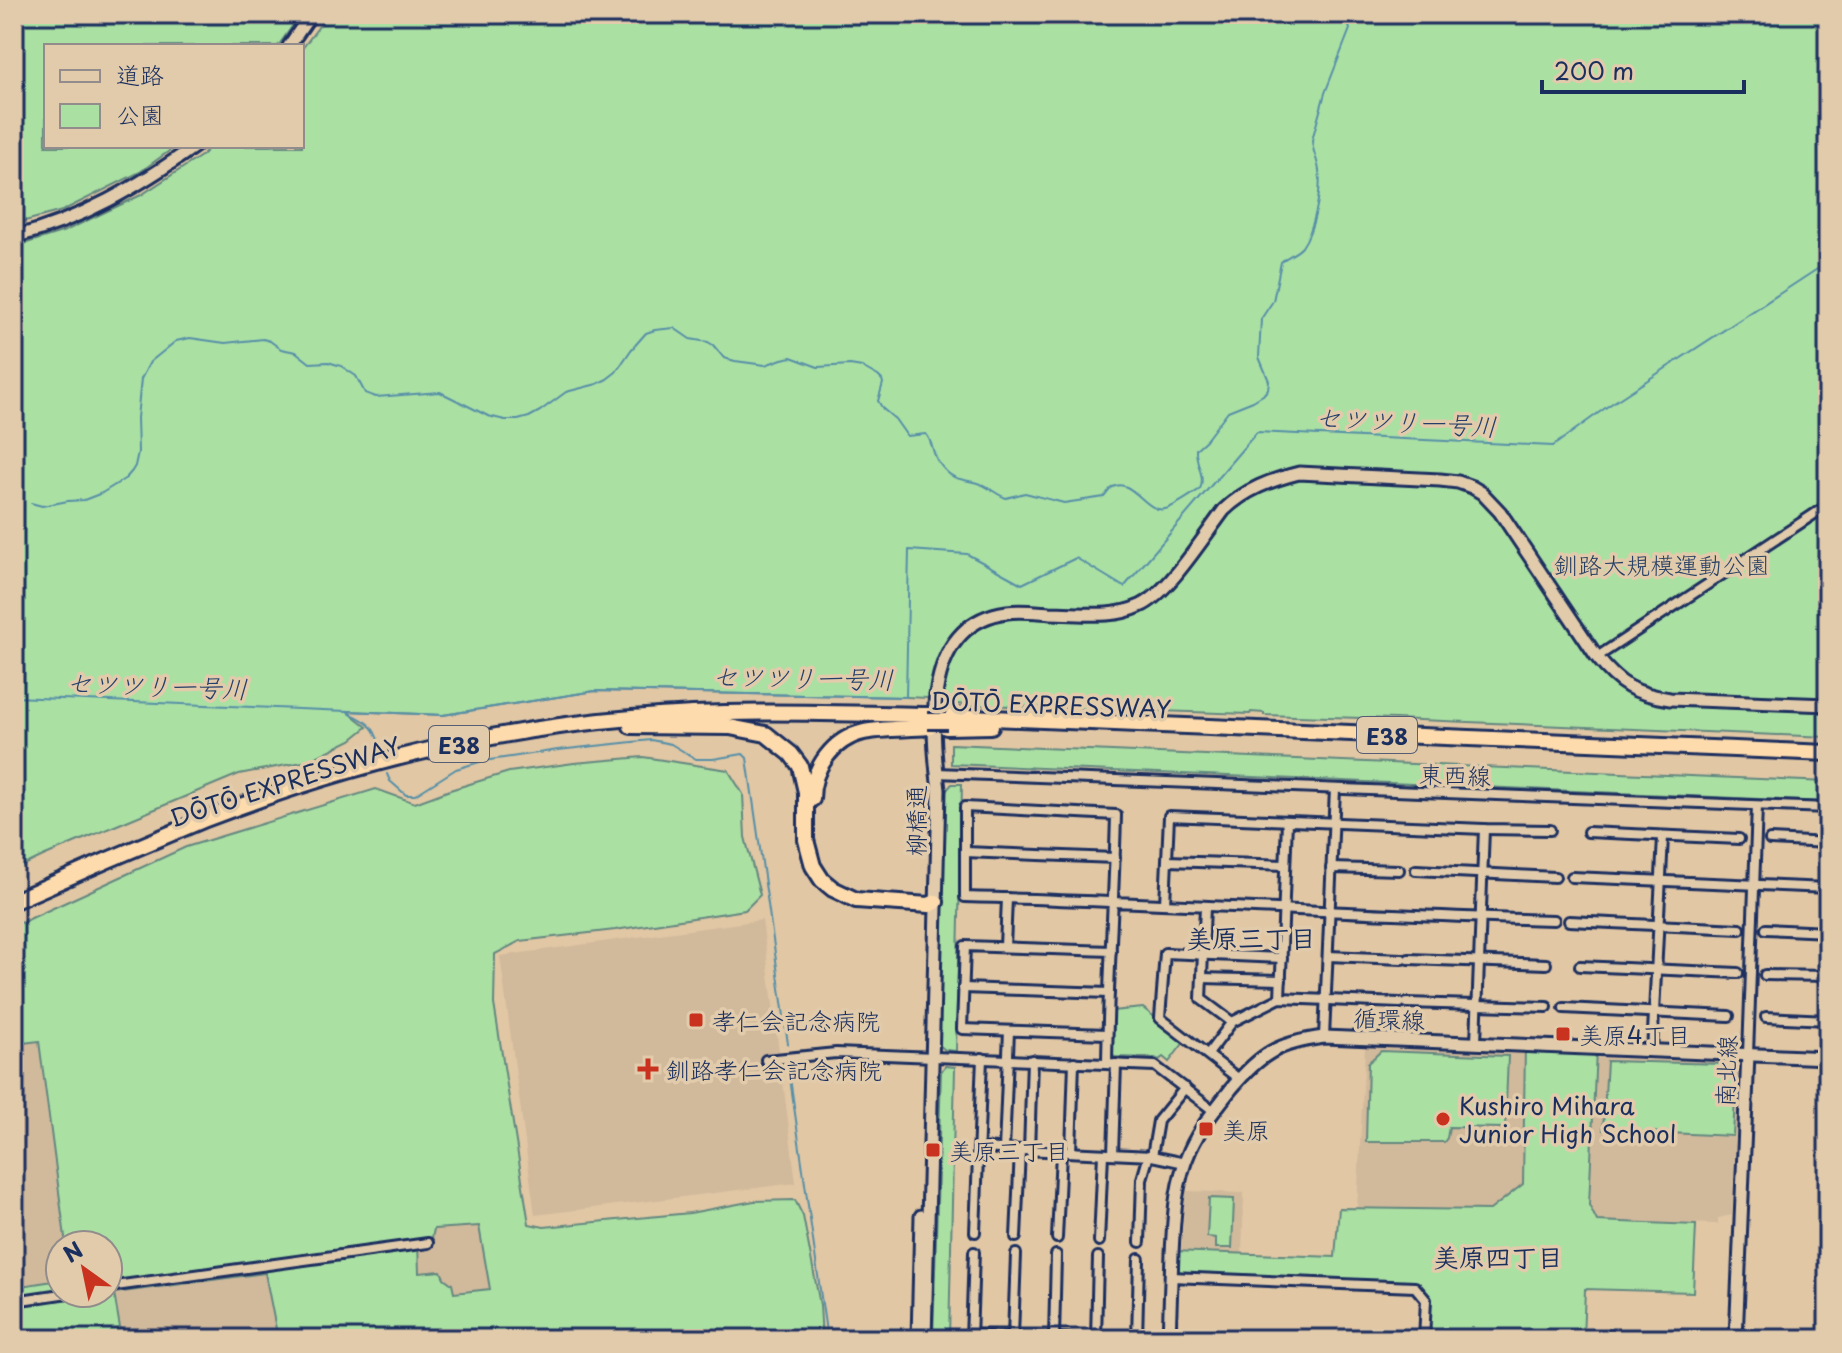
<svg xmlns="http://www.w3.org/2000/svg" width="1842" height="1353" font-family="'Playpen Sans','Klee One',sans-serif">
<rect width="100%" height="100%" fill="#e1c7a4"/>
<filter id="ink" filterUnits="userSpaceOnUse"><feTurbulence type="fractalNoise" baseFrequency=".0125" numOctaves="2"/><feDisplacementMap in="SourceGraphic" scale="16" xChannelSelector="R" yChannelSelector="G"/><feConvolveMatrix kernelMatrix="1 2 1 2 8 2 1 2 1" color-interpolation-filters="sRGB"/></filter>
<g filter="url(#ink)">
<!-- built -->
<g fill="#d1b99b">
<polygon points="762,920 796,1183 535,1215 500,956"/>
<polygon points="39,1041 66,1245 60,1245 60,1280 14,1287 14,1044"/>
<polygon points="1365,1047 1525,1053 1523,1184 1490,1210 1357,1208"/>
<polygon points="1595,1058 1729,1062 1738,1072 1732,1215 1718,1218 1718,1224 1597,1221 1589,1205"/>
<polygon points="1186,1191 1244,1193 1242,1254 1181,1251"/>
<polygon points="479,1225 490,1289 454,1293 418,1273 418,1242 433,1229"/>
<polygon points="266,1272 278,1339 122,1339 114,1293"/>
</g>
<!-- green -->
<g fill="#abe0a3" stroke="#638880" stroke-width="2" fill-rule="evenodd">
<polygon points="14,14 301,14 278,46 46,46 46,146 176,146 140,172 62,211 14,224"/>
<polygon points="328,14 1828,14 1828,737 1395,719 1264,715 1264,713 1251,712 1250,714 950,704 949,699 906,697 595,691 443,715 347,711 367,727 351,740 308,761 239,774 43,856 14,870 14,247 65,231 141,195 201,156 211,146 302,146 302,49"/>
<polygon points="951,744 1828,782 1828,802 951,764"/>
<path d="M643 757 728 770 743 794 745 837 760 895 745 910 615 930 520 941 495 954 494 1004 529 1224 544 1227 690 1213 754 1201 795 1200 803 1216 820 1305 822 1339H278L265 1273 114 1293 122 1339H26L20 1293H14V1287L60 1280V1293H108V1245H66L39 1041 14 1044V926L186 847 376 789 415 803 450 790 509 772 574 763ZM479 1226 490 1289 454 1293 452 1284 444 1278 441 1271 419 1273 418 1243 432 1238 434 1229Z"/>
<polygon points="952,784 962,784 956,1051 945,1050 937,1043 945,792"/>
<polygon points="1143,1008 1185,1041 1169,1062 1163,1057 1159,1060 1155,1058 1115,1057 1111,1054 1112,1011"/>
<polygon points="1525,1045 1596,1049 1589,1205 1597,1221 1696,1225 1693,1292 1585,1289 1583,1339 1424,1339 1426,1300 1415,1287 1171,1277 1173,1251 1335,1257 1339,1208 1490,1210 1523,1184"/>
<polygon points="1381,1051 1508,1056 1505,1128 1449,1127 1447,1138 1444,1142 1366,1142 1368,1063"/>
<polygon points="1607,1061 1724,1064 1736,1076 1733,1136 1603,1130"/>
<polygon points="945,1066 955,1067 949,1339 933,1339 941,1072"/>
<polygon points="1209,1198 1234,1199 1232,1248 1216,1248 1216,1238 1207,1237"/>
</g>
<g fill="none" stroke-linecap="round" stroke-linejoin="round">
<!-- stream -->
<g stroke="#578fa8" stroke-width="2">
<path d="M31 503 42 506 68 501 84 500 102 493 126 478 132 471 135 466 138 452 137 418 141 379 150 362 176 341 190 338 225 343 263 339 270 341 281 349 296 352 310 363 328 362 341 366 356 376 365 393 376 397 440 392 488 416 505 420H518L529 417 540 411 566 392 597 384 607 379 616 372 631 350 646 333 655 330 674 328 690 339 708 342 713 345 724 358 735 361 765 365 782 359 791 357 818 367 850 365 862 367 878 376 882 380 883 383 878 401 883 409 895 419 907 436 926 434C933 442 932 454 939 463 954 484 963 477 983 485 991 489 998 495 1006 498L1025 493 1064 503 1104 497C1107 494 1109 489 1113 487 1132 477 1146 514 1165 509 1174 507 1191 495 1200 489 1206 476 1195 463 1196 449L1206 440 1228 411 1253 401 1263 395 1268 389 1269 381 1259 357 1261 319 1273 301 1281 262C1287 256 1297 253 1302 247 1314 230 1322 191 1319 171 1318 160 1312 151 1312 140L1325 93 1350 29 1346 19 1341 14"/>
<polyline points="14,697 443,715 595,691 906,697 909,550 967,554 1022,584 1076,558 1124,587 1257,432 1553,446 1608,406 1828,262"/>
<path d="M349 713C372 723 377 730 382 755"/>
<polyline points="387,774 390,781 406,795 415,795 456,769 483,761 558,750 651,740 671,744 696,759 713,759 743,754 747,758 788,1044"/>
<polyline points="789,1071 827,1339"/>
</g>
<!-- street casing -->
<g stroke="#1b2f5e" stroke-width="14">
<g id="street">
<polyline points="1597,657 1828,505"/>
<polyline points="937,773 1828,808"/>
<polyline points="1588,832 1739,839"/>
<polyline points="1770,840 1828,843"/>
<polyline points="965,852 1115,858"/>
<polyline points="1167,861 1285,865"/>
<polyline points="1331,868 1399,870"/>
<polyline points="1416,870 1555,877"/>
<polyline points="1572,877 1828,888"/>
<polyline points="1165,904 1169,816 1484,829 1550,830"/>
<polyline points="1205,907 1201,999 1232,1022"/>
<polyline points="1569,921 1740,929"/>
<polyline points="1766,929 1828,932"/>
<polyline points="1005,947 1007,898"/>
<polyline points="1328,956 1402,959"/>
<polyline points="1409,959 1546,964"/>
<polyline points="1580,966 1738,973"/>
<polyline points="1765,975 1828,976"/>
<polyline points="1202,978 1281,980"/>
<polyline points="963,988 1109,993"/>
<polyline points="1280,998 1287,821"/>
<polyline points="1407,1003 1547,1007"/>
<polyline points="1564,1008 1729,1016"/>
<polyline points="1766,1017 1828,1020"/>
<polyline points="1107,1034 962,1029 965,946 1111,951"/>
<polyline points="1324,1037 1335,789"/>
<polyline points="1476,1042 1484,829"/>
<polyline points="1652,1052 1663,837"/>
<polyline points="1208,1054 1232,1022 1280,998 1400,1003"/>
<polyline points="1748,1054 1757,806"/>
<polyline points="1827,1058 1828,1041"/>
<polyline points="766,1060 836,1053 1155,1066 1214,1111"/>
<path d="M1107 1064C1108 981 1114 898 1116 815L965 807V897C1161 902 1358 914 1554 920"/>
<polyline points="1239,1079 1160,1018 1165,953 1282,958"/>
<polyline points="978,1148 1152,1156 1185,1163"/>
<polyline points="1004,1150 1009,1031"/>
<polyline points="1029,1151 1032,1060"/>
<polyline points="1071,1152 1074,1062"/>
<polyline points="1113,1154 1116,1064"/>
<polyline points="1152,1156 1158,1121 1185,1088"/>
<polyline points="975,1232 982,1058"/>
<polyline points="1016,1237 1020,1150"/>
<polyline points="1057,1238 1061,1152"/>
<polyline points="1099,1241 1103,1154"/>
<polyline points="1140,1242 1142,1179 1149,1155"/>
<polyline points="1171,1277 1415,1287 1426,1300 1424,1339"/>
<polyline points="108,1287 428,1243"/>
<polyline points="14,1301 68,1293"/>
<polyline points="971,1335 1084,1339"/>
<polyline points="1013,1336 1016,1254"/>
<polyline points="1054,1338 1056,1255"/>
<polyline points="971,1339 974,1252"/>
<polyline points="1096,1339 1098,1257"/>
<polyline points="1137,1339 1139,1259"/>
</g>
</g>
<!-- secondary casing -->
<g stroke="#1b2f5e" stroke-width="17">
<g id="secondary">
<polyline points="289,46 311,14"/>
<path d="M14 237C81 220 139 186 195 146"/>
<polyline points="918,1339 921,1216"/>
<path d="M925 1339 939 790C931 728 922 624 1007 612 1020 610 1036 612 1050 613 1080 613 1112 619 1140 606 1167 595 1205 535 1224 510 1246 489 1271 480 1299 473L1440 480 1458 482 1472 487 1482 493 1500 512 1597 657C1619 685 1635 694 1670 699L1828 705"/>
<path d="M1169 1339C1170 1310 1171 1281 1172 1253 1174 1217 1175 1183 1190 1150 1200 1128 1216 1108 1231 1089 1261 1053 1278 1043 1324 1037L1828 1058"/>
<polyline points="1736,1339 1748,1054"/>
</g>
</g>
<!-- highway casing -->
<g stroke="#1b2f5e" stroke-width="20">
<g id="highway">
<polyline points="946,716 1828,753"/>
<polyline points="631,726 730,727 766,734 791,754 800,766 806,792 806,840 813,866 822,880 833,889 856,900 929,905 936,902"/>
<polyline points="946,727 991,726"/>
<path d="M812 799C812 768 833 739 864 732 883 728 908 729 928 727"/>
<path d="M14 901C77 873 140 846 203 820 340 767 486 730 632 718 731 709 830 713 929 715"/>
</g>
</g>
<!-- street -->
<use href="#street" stroke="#e1cbab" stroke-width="8"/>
<!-- secondary -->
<use href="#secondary" stroke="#e1cbab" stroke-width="11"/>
<!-- highway -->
<use href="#highway" stroke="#fedbac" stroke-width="14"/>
<!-- highway-bridge casing -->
<g stroke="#1b2f5e" stroke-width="20" stroke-linecap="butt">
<polyline id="highway-bridge" points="928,721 947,721"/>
</g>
<!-- highway-bridge -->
<use href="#highway-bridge" stroke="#fedbac" stroke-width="14"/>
</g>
</g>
<!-- markers -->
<g fill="#c8321e" stroke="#e1cbab" stroke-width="3">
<rect x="688" y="1012" width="16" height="16" rx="4"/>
<rect x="1555" y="1026" width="16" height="16" rx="4"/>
<path d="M644 1057h8v8h8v8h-8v8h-8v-8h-8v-8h8z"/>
<circle cx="1443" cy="1119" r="8"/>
<rect x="1198" y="1121" width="16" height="16" rx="4"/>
<rect x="925" y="1142" width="16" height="16" rx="4"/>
</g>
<g text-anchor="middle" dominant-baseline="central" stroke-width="7" stroke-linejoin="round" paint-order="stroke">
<!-- shield labels -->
<g fill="#e1cbab" stroke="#565e75" stroke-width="2">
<rect x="1357" y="717" width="60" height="36" rx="6"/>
<rect x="429" y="726" width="60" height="36" rx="6"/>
</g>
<g font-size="22" font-weight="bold" fill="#1b2f5e">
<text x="1387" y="735">E38</text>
<text x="459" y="744">E38</text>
</g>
<!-- park labels -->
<g font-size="24" fill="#294165" stroke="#e1cbab">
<text x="1662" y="564">釧路大規模運動公園</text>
</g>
<!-- street labels -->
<g font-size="24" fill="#1b2f5e" stroke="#e1cbab">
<text transform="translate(1051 704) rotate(2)">DŌTŌ EXPRESSWAY</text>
<text transform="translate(1455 774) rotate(2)">東西線</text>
<text transform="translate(285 781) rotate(-18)">DŌTŌ EXPRESSWAY</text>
<text transform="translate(915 821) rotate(-90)">柳橋通</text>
<text transform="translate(1389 1018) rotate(2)">循環線</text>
<text transform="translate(1725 1071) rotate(-88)">南北線</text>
</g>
<!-- poi labels -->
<g font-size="24" fill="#1b2f5e" stroke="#e1cbab" text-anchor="start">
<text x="712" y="1020">孝仁会記念病院</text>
<text x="1579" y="1034">美原4丁目</text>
<text x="666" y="1069">釧路孝仁会記念病院</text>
<text x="1459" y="1105">Kushiro Mihara<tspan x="1459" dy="28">Junior High School</tspan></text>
<text x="1222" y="1129">美原</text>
<text x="949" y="1150">美原三丁目</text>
</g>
<!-- water labels -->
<g font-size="26" font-style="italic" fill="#253f6a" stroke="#e1cbab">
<text transform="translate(1406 421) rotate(3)">セツツリ一号川</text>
<text transform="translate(803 677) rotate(1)">セツツリ一号川</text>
<text transform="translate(157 685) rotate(2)">セツツリ一号川</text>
</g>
<!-- neighbourhood labels -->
<g font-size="26" font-weight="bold" fill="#1b2f5e" stroke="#e1cbab">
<text x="1251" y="937">美原三丁目</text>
<text x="1498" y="1256">美原四丁目</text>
</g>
</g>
<!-- margin -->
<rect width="1842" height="1353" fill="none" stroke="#e1cbab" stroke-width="48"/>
<rect x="24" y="24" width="1794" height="1305" fill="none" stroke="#1b2f5e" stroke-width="3" filter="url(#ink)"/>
<!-- legend -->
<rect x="44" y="44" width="260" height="104" fill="#e1cbab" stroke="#928d8c" stroke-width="2"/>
<rect x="60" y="70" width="40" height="12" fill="#e1cbab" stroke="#928d8c" stroke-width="2"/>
<text x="116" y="84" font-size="24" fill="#1b2f5e">道路</text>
<rect x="60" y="104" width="40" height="24" fill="#abe0a3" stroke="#928d8c" stroke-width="2"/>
<text x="116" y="124" font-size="24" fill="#1b2f5e">公園</text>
<!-- north arrow -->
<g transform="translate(84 1269) rotate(327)"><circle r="38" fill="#e1cbab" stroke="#928d8c" stroke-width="2"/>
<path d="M0-6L14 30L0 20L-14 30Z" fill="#c8321e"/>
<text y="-12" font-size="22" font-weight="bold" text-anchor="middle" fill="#1b2f5e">N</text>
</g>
<!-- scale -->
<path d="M1542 80v12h202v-12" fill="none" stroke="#1b2f5e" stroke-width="4"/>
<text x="1554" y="80" font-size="24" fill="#1b2f5e" stroke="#e1cbab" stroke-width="6" paint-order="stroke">200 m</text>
</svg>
